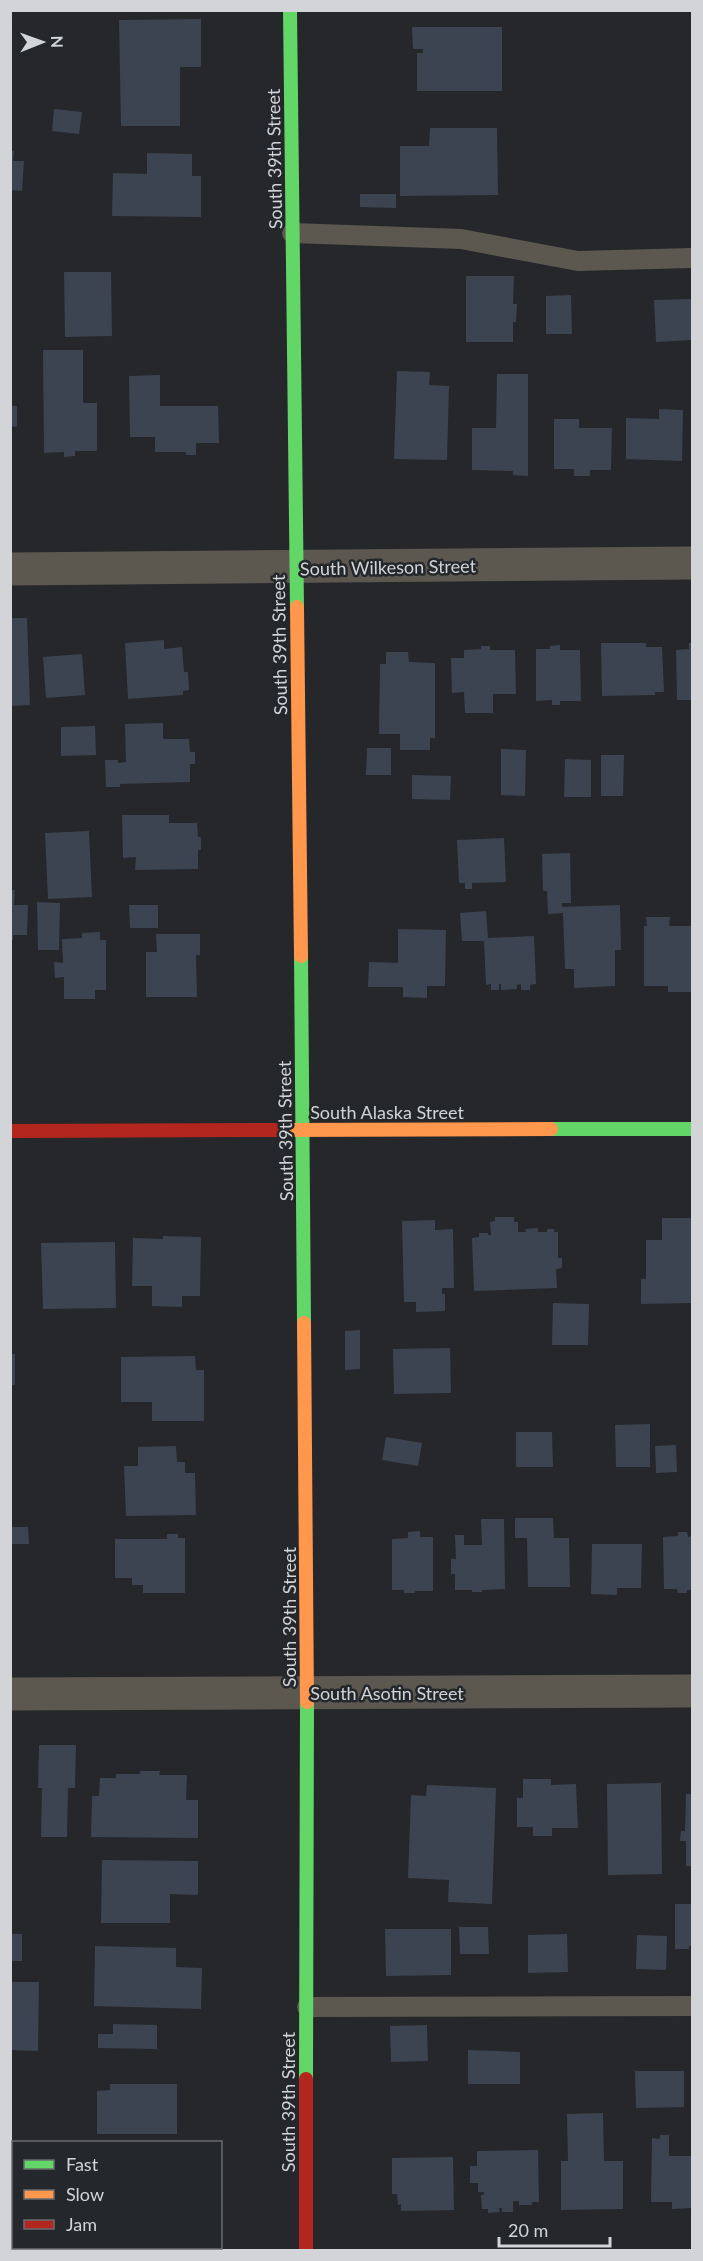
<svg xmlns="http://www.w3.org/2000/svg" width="703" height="2261" font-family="Lato,sans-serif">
<rect width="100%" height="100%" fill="#25272a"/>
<!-- building -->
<g fill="#3c4451">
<polygon points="201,19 201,67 180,67 180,126 121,126 119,20"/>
<polygon points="412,27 502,27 502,91 417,91 417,53 423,53 423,49 413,49"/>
<polygon points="54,109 82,112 79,134 52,131"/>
<polygon points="430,128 497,128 498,195 400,196 400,146 429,146"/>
<polygon points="10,151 14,151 13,161 24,161 22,191 10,190"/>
<polygon points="147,153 192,154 192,176 201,176 201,217 112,216 113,173 147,174"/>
<polygon points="360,194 396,194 396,208 360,207"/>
<polygon points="64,272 111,272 112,336 65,337"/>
<polygon points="466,276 514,276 513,304 517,304 516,322 513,322 513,342 466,342"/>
<polygon points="571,295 572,334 546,334 546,296"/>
<polygon points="691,299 692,340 656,342 654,300"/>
<polygon points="43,350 83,350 83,403 97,403 97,451 75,451 75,456 64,457 64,452 44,453"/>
<polygon points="397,371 430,372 429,385 449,386 447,460 394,459"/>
<polygon points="497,374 528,374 528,476 513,475 513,471 472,470 472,428 496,428"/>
<polygon points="160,375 160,406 218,406 219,443 196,443 196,455 186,455 186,452 155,452 155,437 130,437 129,376"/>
<polygon points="10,406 17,406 17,427 10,426"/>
<polygon points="659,409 683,410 682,461 626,459 626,418 659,419"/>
<polygon points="554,419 579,419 579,428 612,428 611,470 590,470 590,476 574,476 574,469 554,469"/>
<polygon points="10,618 27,618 30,705 10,706"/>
<polygon points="164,640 164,649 182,647 184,672 188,672 189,690 183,691 183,695 128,699 125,643"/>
<polygon points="601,643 646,643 646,647 662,647 664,692 655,692 655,695 602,696"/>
<polygon points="689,643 692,643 692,700 677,700 676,650 689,649"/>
<polygon points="560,645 560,650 580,650 581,701 560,701 560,705 552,705 552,700 536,701 536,649 550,649 550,646"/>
<polygon points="481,646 490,646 490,650 515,650 516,694 493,694 493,713 465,713 464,692 452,693 451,658 464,658 464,650 481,649"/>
<polygon points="386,652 408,652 409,662 435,663 435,738 430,738 430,750 400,750 400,734 379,734 380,664 386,664"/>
<polygon points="82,654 85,695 46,698 43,657"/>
<polygon points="163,723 163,739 189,739 190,752 195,752 195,764 190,764 190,782 120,784 120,787 106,787 105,760 118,760 118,763 126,762 125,724"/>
<polygon points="95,726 96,755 61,756 61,727"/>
<polygon points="367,748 391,748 391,775 366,775"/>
<polygon points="501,749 526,750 525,796 501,795"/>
<polygon points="601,755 624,755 623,796 601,796"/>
<polygon points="565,759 591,760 591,797 564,797"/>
<polygon points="412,775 451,776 450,800 412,799"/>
<polygon points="122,815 169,815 169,823 197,823 198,837 201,837 201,850 198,850 198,869 135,870 136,857 123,858"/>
<polygon points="89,831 92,897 48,899 45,833"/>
<polygon points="504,838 506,882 472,883 472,889 465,889 465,883 459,883 457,840"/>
<polygon points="570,853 571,903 562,903 562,907 620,905 621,950 615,950 615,986 574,988 574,969 565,969 563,913 548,914 547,891 543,891 542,854"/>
<polygon points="10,890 15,890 14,905 28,905 27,935 13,935 13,940 10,940"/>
<polygon points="37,902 60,903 59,950 38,950"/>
<polygon points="129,905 158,905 158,928 130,928"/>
<polygon points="486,911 488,938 534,936 536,984 530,985 530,990 521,990 521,984 517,985 517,989 501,990 501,984 499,984 499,990 491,990 491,984 486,985 484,941 462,941 460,913"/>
<polygon points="646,917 670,917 669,926 692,926 691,992 668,992 668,986 644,986 644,926 647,926"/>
<polygon points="398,929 446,930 445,986 427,986 427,998 403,997 403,987 368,987 369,962 398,963"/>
<polygon points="100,932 100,940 106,940 106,990 95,990 95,999 64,999 64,977 55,978 54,962 63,963 62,939 82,938 82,933"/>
<polygon points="156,934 200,934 200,955 196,955 197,997 146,997 146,952 157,952"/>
<polygon points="495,1217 514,1217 514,1222 518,1222 518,1232 526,1232 525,1229 538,1228 538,1232 547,1232 547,1229 554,1229 554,1232 558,1232 558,1258 562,1258 562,1268 556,1269 557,1288 474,1291 472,1238 479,1237 479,1233 488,1233 488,1235 491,1235 490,1222 495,1221"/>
<polygon points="662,1218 692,1218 692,1303 641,1304 641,1279 646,1279 646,1240 662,1240"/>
<polygon points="435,1220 435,1230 453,1229 454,1288 442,1288 442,1294 445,1294 445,1311 416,1312 416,1302 404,1302 402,1221"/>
<polygon points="163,1236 201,1237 200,1296 182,1296 182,1307 152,1306 152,1286 132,1286 133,1238 163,1239"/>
<polygon points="115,1242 116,1308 43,1309 41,1243"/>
<polygon points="553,1303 589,1304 588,1345 552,1345"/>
<polygon points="360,1330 360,1369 345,1370 345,1331"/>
<polygon points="450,1348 451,1393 394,1394 393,1349"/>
<rect x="10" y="1354" width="5" height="31"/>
<polygon points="195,1356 196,1370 204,1370 204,1421 152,1421 152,1402 121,1402 121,1357"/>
<polygon points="650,1424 650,1467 616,1467 615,1425"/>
<polygon points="516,1432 552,1432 553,1467 516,1467"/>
<polygon points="386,1437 422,1443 418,1466 382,1460"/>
<polygon points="676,1445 677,1472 656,1473 655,1446"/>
<polygon points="176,1446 177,1462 185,1462 185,1473 195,1473 196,1515 126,1516 124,1466 138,1466 138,1447"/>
<polygon points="515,1518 553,1518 554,1538 569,1538 570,1587 528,1587 527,1538 515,1538"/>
<polygon points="481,1519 504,1519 505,1589 482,1590 482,1592 472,1592 472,1590 455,1590 455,1574 451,1574 451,1559 456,1559 455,1535 464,1535 464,1545 482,1545"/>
<polygon points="10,1527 28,1527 29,1544 10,1544"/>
<polygon points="420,1531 420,1537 433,1537 433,1591 415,1591 415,1593 404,1593 404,1590 392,1590 392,1539 408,1538 408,1532"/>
<polygon points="678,1532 687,1532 688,1537 692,1536 692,1590 687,1590 687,1593 678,1593 677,1589 664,1589 663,1537 678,1536"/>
<polygon points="167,1534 178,1534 178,1538 185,1538 185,1593 143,1593 143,1585 132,1585 132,1578 115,1578 115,1539 167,1539"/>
<polygon points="592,1544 642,1544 641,1588 617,1588 617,1595 591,1594"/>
<polygon points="39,1745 76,1745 75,1788 68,1788 67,1837 41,1837 42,1788 38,1788"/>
<polygon points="140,1771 160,1771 159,1775 187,1775 186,1800 198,1800 198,1838 91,1837 92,1796 99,1796 100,1778 116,1778 116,1774 140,1774"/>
<polygon points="523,1779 551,1779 551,1785 576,1784 578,1828 552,1828 552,1836 533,1836 533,1827 517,1827 517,1798 523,1798"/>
<polygon points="661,1783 662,1874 608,1875 607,1784"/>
<polygon points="427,1785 496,1788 492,1904 448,1902 449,1880 408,1878 411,1795 426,1796"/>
<polygon points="686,1794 692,1794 692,1866 686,1866 686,1841 680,1841 681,1831 685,1831"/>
<polygon points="102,1860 198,1861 198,1895 170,1894 170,1923 101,1923"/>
<polygon points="675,1904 691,1904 692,1906 692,1946 689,1946 689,1949 675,1949"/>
<polygon points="459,1927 488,1927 489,1954 460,1954"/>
<polygon points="385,1929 451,1929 451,1975 386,1976"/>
<rect x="10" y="1934" width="12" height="27"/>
<polygon points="567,1934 568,1972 528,1973 528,1935"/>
<polygon points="637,1935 667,1936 666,1970 636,1969"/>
<polygon points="95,1946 176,1948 176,1967 202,1968 201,2009 94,2006"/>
<polygon points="10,1982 39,1982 38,2051 10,2050"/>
<polygon points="113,2024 157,2025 157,2049 98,2048 98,2034 113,2034"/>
<polygon points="427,2025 428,2061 391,2062 390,2026"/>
<polygon points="468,2050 520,2052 520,2084 468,2084"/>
<polygon points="635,2071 684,2071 684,2107 636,2108"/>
<polygon points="110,2084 177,2084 177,2134 97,2134 97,2091 110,2090"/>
<polygon points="603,2113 604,2161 623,2161 623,2209 561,2210 561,2161 568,2161 567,2114"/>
<polygon points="660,2135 669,2135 669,2156 692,2156 692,2208 672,2209 672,2202 651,2202 652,2138 660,2139"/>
<polygon points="538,2150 539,2202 532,2202 532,2205 519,2205 519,2201 513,2201 513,2212 502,2212 502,2208 499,2208 500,2212 488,2213 488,2209 482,2209 481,2195 484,2195 484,2192 478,2192 478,2183 470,2183 470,2166 477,2166 477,2151"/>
<polygon points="453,2157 454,2210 401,2211 401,2204 398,2205 397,2194 392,2194 392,2158"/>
</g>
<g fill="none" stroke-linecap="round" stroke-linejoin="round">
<!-- lane -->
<g stroke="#5c584f" stroke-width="20">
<polyline points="292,233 461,239 578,261 692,258"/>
<polyline points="307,2007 692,2006"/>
</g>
<!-- street -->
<g stroke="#5c584f" stroke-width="33">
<polyline points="10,569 692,563"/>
<polyline points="10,1694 692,1691"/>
</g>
<!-- fast -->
<g stroke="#63d668" stroke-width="14">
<polyline points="290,10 297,607"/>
<polyline points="301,956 304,1323"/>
<polyline points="551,1129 692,1129"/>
<polyline points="306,2079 307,1702"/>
</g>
<!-- slow -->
<g stroke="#ff974d" stroke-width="14">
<polyline points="297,607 301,956"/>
<polyline points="278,1130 551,1129"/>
<polyline points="304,1323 307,1702"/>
</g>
<!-- jam -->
<g stroke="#b3261e" stroke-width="14">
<polyline points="10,1131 278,1130"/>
<polyline points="306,2250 306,2079"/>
</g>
</g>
<g text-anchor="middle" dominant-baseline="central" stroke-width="5" stroke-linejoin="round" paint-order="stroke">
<!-- street labels -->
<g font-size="18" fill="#d2d4d7" stroke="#24272b">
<text transform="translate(274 159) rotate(-91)">South 39th Street</text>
<text transform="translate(388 567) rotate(-1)">South Wilkeson Street</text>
<text transform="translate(279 645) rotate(-91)">South 39th Street</text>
<text x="387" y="1112">South Alaska Street</text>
<text transform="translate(285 1131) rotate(-91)">South 39th Street</text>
<text transform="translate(289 1617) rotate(-90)">South 39th Street</text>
<text x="387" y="1693">South Asotin Street</text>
<text transform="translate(288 2102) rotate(-90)">South 39th Street</text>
</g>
</g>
<!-- border -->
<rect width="703" height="2261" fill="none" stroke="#d2d4d7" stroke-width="24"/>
<!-- legend -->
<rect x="12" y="2141" width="210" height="108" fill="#24272b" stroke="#6a6c70" stroke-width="1.5"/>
<rect x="24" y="2160" width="30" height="9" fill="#63d668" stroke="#6a6c70" stroke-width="1.5"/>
<text x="66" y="2171" font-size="18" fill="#d2d4d7">Fast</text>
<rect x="24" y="2190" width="30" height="9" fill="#ff974d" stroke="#6a6c70" stroke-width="1.5"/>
<text x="66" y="2201" font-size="18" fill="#d2d4d7">Slow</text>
<rect x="24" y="2220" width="30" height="9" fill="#b3261e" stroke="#6a6c70" stroke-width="1.5"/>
<text x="66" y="2231" font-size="18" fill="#d2d4d7">Jam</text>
<!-- north arrow -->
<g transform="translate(42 42) rotate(89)" stroke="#24272b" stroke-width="4.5" paint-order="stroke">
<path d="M0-4.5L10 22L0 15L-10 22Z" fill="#d2d4d7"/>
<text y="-9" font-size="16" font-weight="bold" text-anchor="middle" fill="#d2d4d7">N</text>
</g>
<!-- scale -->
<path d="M499 2237v9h111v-9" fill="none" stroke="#d2d4d7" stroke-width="3"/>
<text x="508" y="2237" font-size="18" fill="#d2d4d7" stroke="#24272b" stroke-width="4.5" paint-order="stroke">20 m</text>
</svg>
